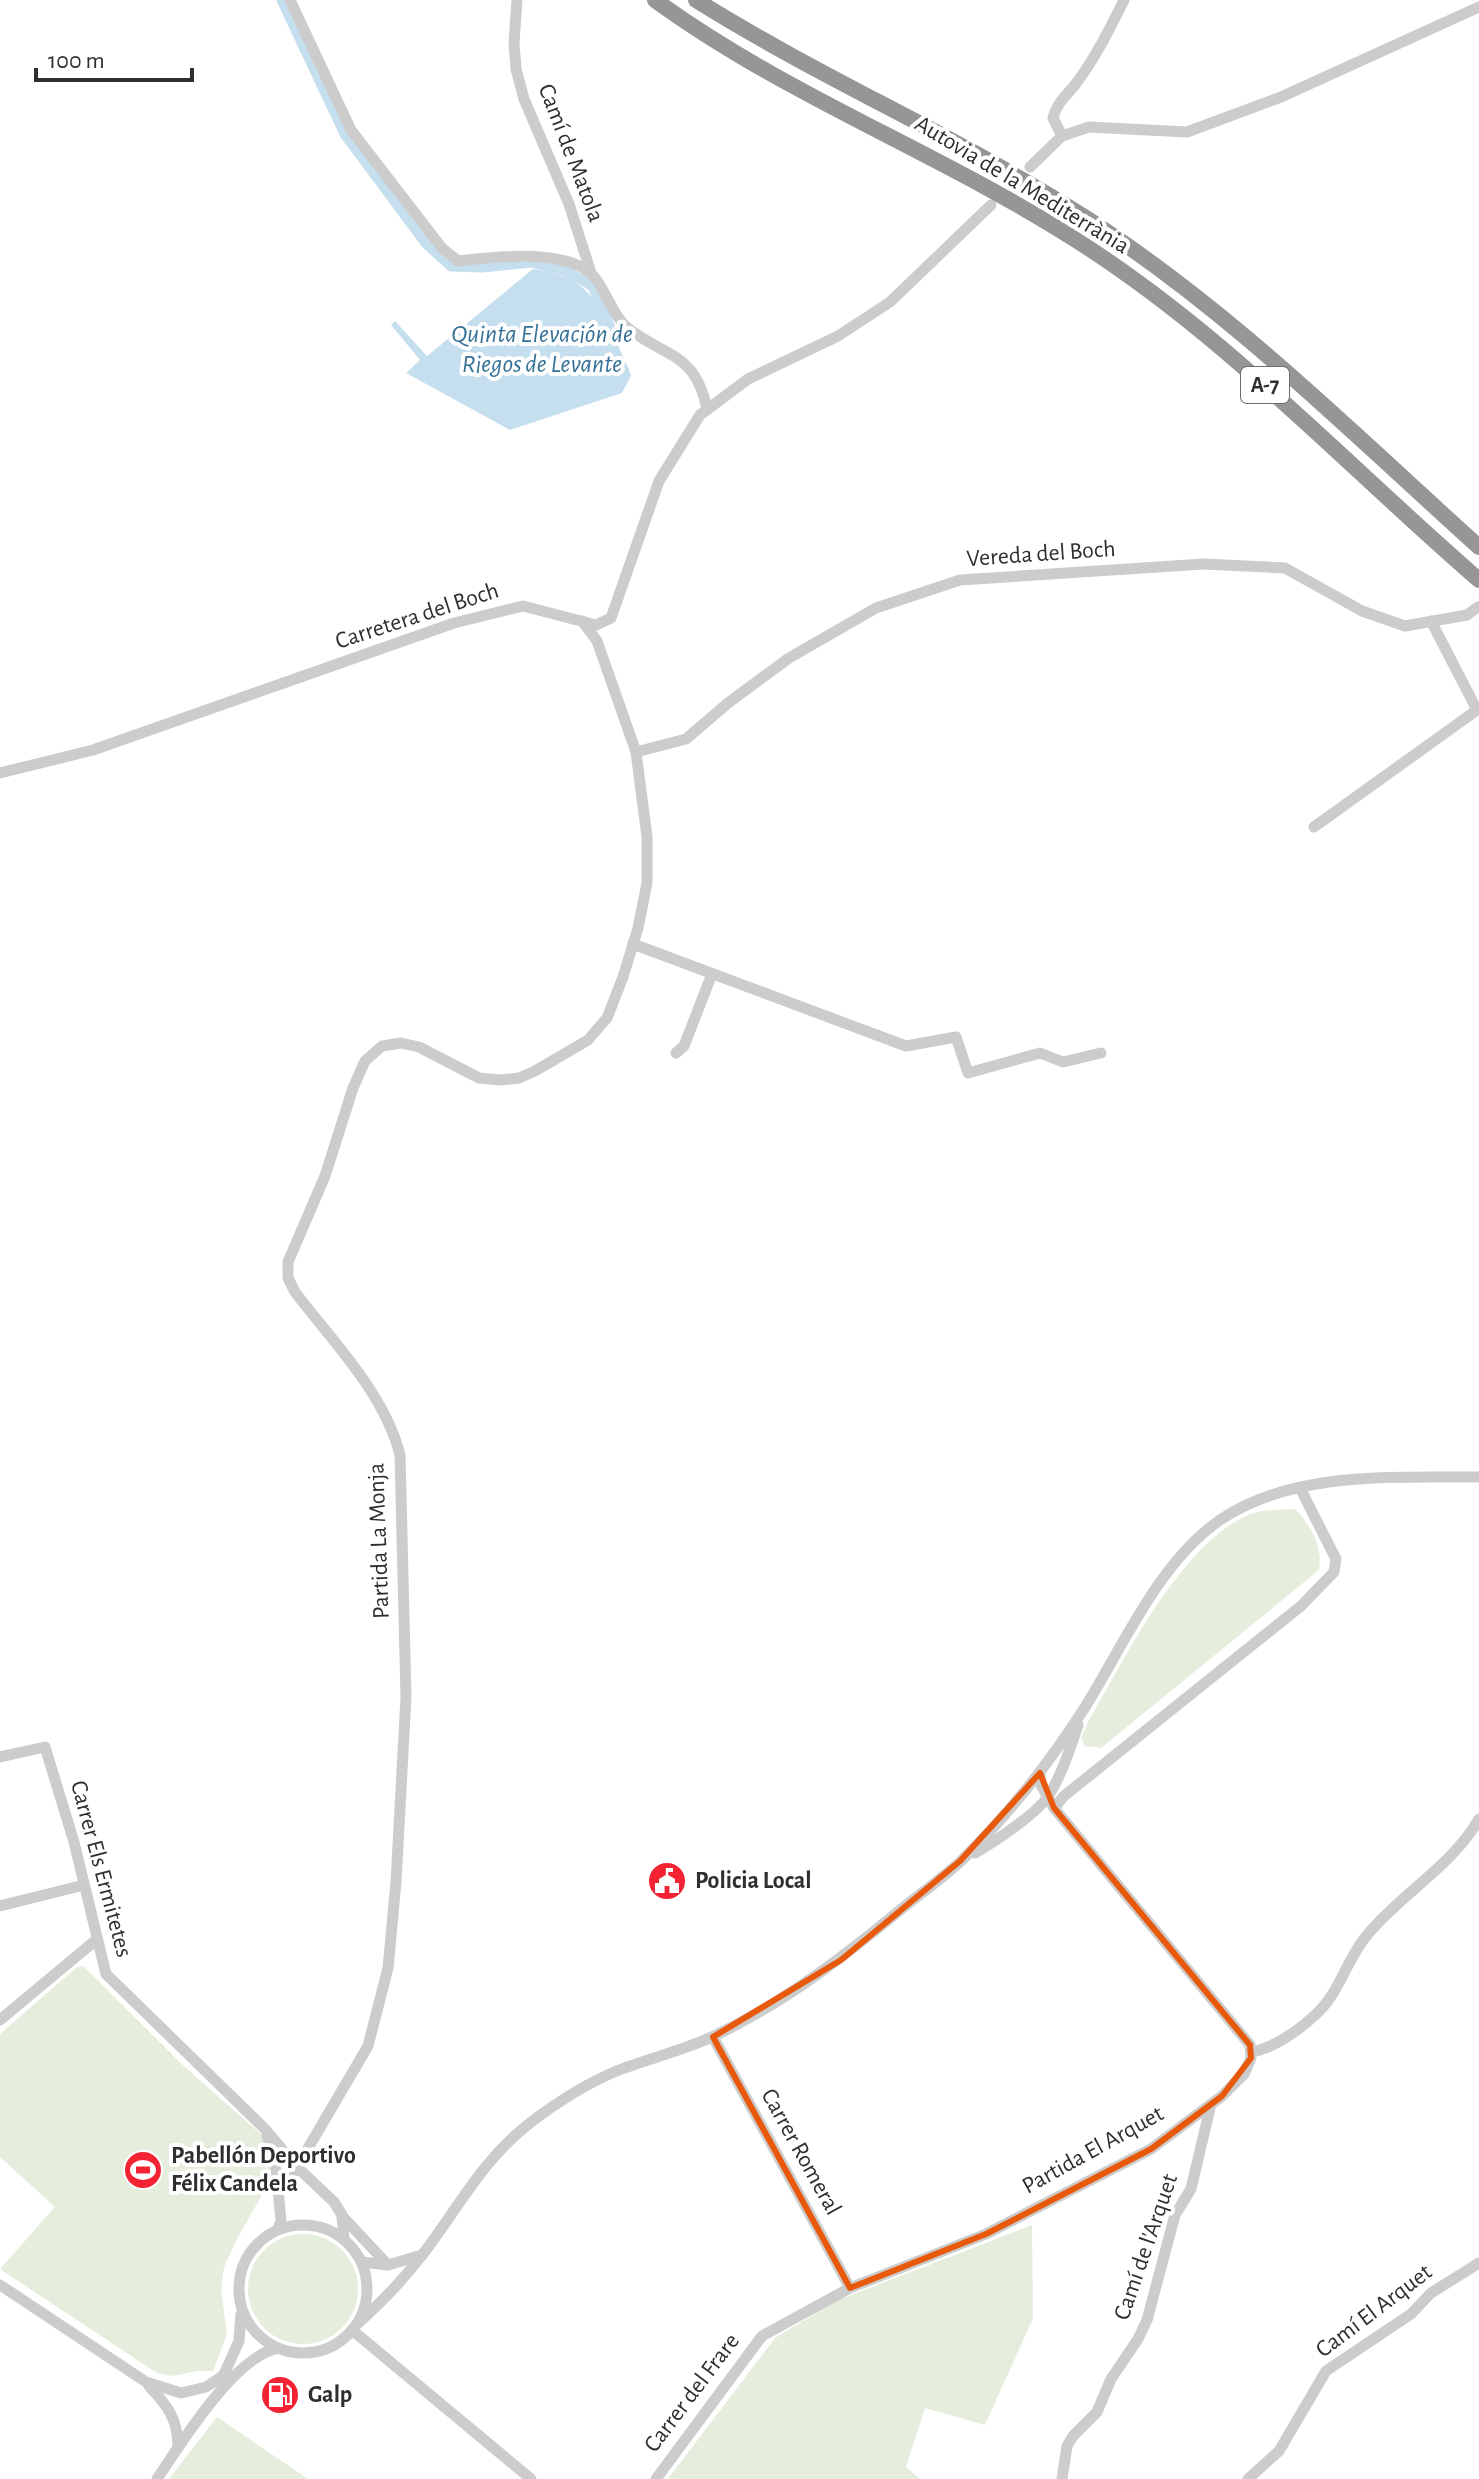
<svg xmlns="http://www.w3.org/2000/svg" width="1479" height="2479" font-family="'Alegreya Sans',sans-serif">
<rect width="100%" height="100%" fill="#fff"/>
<!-- green -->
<g fill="#e5eddc">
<path d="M1295 1509C1311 1525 1323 1548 1319 1570L1101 1748 1085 1746 1081 1738 1086 1726C1122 1664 1185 1533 1257 1512 1269 1509 1283 1510 1295 1509Z"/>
<polygon points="83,1966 186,2068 262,2135 271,2160 271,2179 236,2241 224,2267 221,2289 227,2334 213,2371 197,2371 173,2376 157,2373 0,2269 55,2207 0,2157 0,2034 77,1967"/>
<polygon points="1032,2225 1033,2318 985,2425 925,2408 906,2467 920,2479 668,2479 775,2338 836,2301"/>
<circle cx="303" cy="2289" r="55"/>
<polygon points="217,2417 308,2479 169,2479"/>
</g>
<!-- water -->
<path fill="#c6dfef" d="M533 269C598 277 604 316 629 369L631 376 622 393 510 430 406 373 420 360 391 325 395 321 427 356Z"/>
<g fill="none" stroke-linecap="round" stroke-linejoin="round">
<!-- canal -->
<polyline stroke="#c6dfef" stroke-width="11" points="282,0 345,134 426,243 451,266 482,267 532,262 563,270 593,286 613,335"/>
<!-- minor -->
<g stroke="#ccc" stroke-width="11">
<path d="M290 0 351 130 442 248 458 261C494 257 570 247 595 278 607 293 614 318 629 329 669 359 695 353 707 409"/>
<polyline points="517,0 514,43 516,69 524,99 569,204 591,273"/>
<path d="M1062 136 1053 118C1057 101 1068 95 1077 82 1096 57 1110 28 1124 0"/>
<polyline points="1030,167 1062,136 1089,127 1187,132 1281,97 1479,7"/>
<polyline points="636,752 686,739 728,703 789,658 876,608 960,580 1204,564 1285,568 1362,611 1405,626 1467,615 1478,607"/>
<polyline points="0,773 93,750 454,623 523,606 596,625 611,618 659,481 700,415 748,379 838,336 890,302 991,205"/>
<polyline points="1314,827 1477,710 1431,621"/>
<polyline points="633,944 906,1046 956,1037 968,1073 1040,1053 1063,1062 1101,1053"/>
<polyline points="676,1053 684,1046 712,974"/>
<polyline points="0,1757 45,1747 74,1842 106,1974 265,2129 297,2167 334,2202 342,2215 344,2239"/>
<polyline points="1054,1808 1064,1796 1301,1606 1334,1572 1336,1559 1300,1488"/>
<path d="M975 1853C994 1842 1038 1813 1049 1795 1062 1774 1070 1749 1078 1725"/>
<polyline points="0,1906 84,1885"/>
<polyline points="0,2020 96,1940"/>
<polyline points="713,2037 850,2288"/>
<path d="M1251 2052C1272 2049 1298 2031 1314 2016 1340 1994 1346 1959 1368 1934 1402 1893 1451 1867 1479 1819"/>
<polyline points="267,2136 275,2157 281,2221 278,2229"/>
<path d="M279 2192 297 2167 368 2046 388 1968 396 1882 406 1697 400 1455C385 1394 333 1342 295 1292L288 1278V1262L325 1176 353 1088 365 1061 382 1046 401 1043 419 1047 479 1078 500 1080 519 1078 535 1071 588 1040 607 1018 623 977 638 928 647 883V837L636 752 597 641 582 621"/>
<polyline points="342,2216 388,2265"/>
<circle cx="303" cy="2289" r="64"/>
<polyline points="362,2262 388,2265 422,2255"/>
<polyline points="0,2285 146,2382 181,2393 206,2387 224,2375"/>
<path d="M357 2324C382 2302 403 2280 423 2254 459 2207 482 2160 530 2123 556 2103 587 2083 619 2070 650 2058 685 2050 716 2035 783 2003 842 1958 899 1911 920 1894 943 1878 962 1860 1010 1813 1051 1761 1087 1704 1124 1644 1160 1561 1220 1520 1294 1470 1394 1478 1479 1477"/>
<polyline points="352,2330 531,2479"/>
<polyline points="221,2381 239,2341 241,2314"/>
<path d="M149 2386C167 2405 178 2419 178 2447"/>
<path d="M157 2479C182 2442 234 2357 278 2348"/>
<polyline points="656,2479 762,2336 850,2288 986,2234 1151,2149 1222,2096 1244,2074 1251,2058 1250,2045 1054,1808 1041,1785 1040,1773"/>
<polyline points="1062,2479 1067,2446 1073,2436 1097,2412 1111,2379 1138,2339 1147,2320 1175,2215 1191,2189 1211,2104"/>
<polyline points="1248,2479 1279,2451 1326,2371 1411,2314 1431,2293 1479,2263"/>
</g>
<!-- highway -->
<g stroke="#969696" stroke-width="16">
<path d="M655 0C785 95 940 153 1076 240 1226 335 1346 465 1479 580"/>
<path d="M696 0C822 79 960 138 1086 218 1231 311 1352 433 1479 547"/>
</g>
</g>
<!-- marked area -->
<path fill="none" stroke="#e8590c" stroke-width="6" stroke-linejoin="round" d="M1040 1773 1054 1808 1250 2045 1251 2058 1222 2096 1151 2149 986 2234 850 2288 713 2037 841 1960 960 1861Z"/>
<!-- icons -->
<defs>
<g id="civic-disc" transform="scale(2)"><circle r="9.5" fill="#f42333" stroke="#fff"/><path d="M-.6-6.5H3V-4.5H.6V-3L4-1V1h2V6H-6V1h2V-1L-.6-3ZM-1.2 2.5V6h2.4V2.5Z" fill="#fff"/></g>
<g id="stadium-disc" transform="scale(2)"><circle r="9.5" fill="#f42333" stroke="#fff"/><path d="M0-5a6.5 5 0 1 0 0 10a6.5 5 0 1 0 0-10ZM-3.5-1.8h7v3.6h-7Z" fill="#fff"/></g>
<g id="fuel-disc" transform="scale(2)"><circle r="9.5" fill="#f42333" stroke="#fff"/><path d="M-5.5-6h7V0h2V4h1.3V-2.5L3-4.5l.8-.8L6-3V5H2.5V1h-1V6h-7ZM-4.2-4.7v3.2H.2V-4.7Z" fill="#fff"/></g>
</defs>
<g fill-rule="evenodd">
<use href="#civic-disc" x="667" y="1881"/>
<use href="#stadium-disc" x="143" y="2170"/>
<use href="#fuel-disc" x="280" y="2395"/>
</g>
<g text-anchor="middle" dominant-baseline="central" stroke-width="8" stroke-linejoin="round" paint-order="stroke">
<!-- shield labels -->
<rect fill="#fff" stroke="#6d6d6d" stroke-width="2" x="1241" y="367" width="48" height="36" rx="6"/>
<g font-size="22" font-weight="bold" fill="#2f2f2f">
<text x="1265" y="385">A-7</text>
</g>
<!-- street labels -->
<g font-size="24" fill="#2f2f2f" stroke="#fff">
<text transform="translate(571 153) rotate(69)">Camí de Matola</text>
<text transform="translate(1022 185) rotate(31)">Autovia de la Mediterrània</text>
<text transform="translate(1041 554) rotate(-4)">Vereda del Boch</text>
<text transform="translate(417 616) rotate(-18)">Carretera del Boch</text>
<text transform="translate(379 1541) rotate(-92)">Partida La Monja</text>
<text transform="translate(101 1869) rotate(75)">Carrer Els Ermitetes</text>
<text transform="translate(1093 2150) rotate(-29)">Partida El Arquet</text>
<text transform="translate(801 2152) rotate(61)">Carrer Romeral</text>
<text transform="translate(1146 2247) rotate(-71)">Camí de l'Arquet</text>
<text transform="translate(1374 2311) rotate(-37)">Camí El Arquet</text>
<text transform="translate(692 2393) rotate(-53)">Carrer del Frare</text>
</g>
<!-- poi labels -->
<g font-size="24" font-weight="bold" fill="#2f2f2f" stroke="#fff" text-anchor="start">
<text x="695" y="1881">Policia Local</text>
<text x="171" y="2156">Pabellón Deportivo<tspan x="171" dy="28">Félix Candela</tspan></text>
<text x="308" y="2395">Galp</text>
</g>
<!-- water labels -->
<g font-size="26" font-style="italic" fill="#367298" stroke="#fff">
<text x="542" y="334">Quinta Elevación de<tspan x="542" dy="30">Riegos de Levante</tspan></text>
</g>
</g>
<!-- scale -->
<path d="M36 68v12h156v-12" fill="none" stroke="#2f2f2f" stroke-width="4"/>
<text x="48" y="68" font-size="24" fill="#2f2f2f" stroke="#ffffff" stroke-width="6" paint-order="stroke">100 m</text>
</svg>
